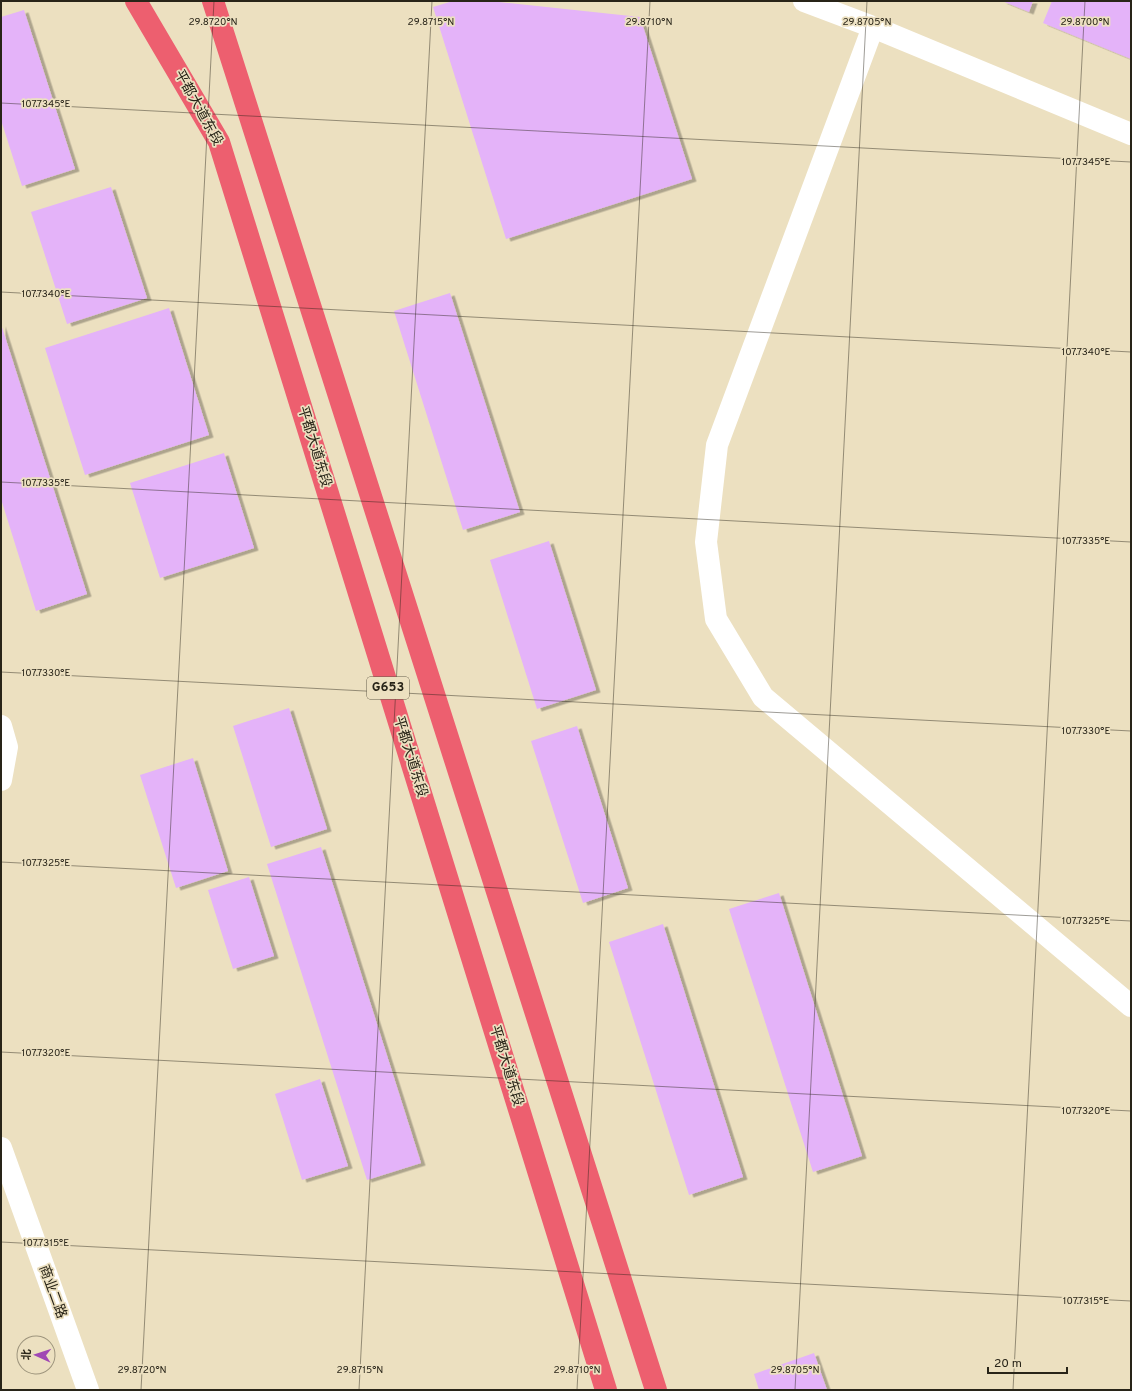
<svg xmlns="http://www.w3.org/2000/svg" width="1132" height="1391" font-family="Overpass,'Noto Sans SC',sans-serif">
<defs>
<filter id="shadow"><feDropShadow dx="4.5" dy="2.5" stdDeviation="0" flood-color="#0004"/></filter>
</defs>
<rect width="100%" height="100%" fill="#ece0c0"/>
<!-- building -->
<g fill="#e4b3f9" filter="url(#shadow)">
<polygon points="453,1 490,1 640,17 692,179 506,239 433,7"/>
<polygon points="1002,1 1033,1 1029,12"/>
<polygon points="1052,1 1131,1 1131,59 1043,23"/>
<polygon points="24,10 75,169 22,186 1,120 1,17"/>
<polygon points="111,187 147,298 67,324 31,212"/>
<polygon points="450,293 520,512 463,530 394,311"/>
<polygon points="169,308 209,435 85,475 45,348"/>
<polygon points="1,324 87,594 36,611 1,499"/>
<polygon points="224,453 254,548 160,578 130,483"/>
<polygon points="549,541 596,690 537,709 490,560"/>
<polygon points="289,708 327,829 271,847 233,726"/>
<polygon points="577,726 628,888 583,903 531,741"/>
<polygon points="193,758 228,871 176,888 140,775"/>
<polygon points="321,847 421,1163 367,1180 267,864"/>
<polygon points="249,877 274,956 233,969 208,890"/>
<polygon points="779,893 862,1156 813,1172 729,909"/>
<polygon points="663,924 743,1177 689,1195 609,942"/>
<polygon points="320,1079 348,1166 302,1180 275,1094"/>
<polygon points="814,1353 827,1390 759,1390 754,1374"/>
</g>
<g fill="none" stroke-linecap="round" stroke-linejoin="round">
<!-- minor -->
<g stroke="#fff" stroke-width="22">
<polyline points="804,1 873,27 1131,134"/>
<polyline points="873,27 717,445 706,542 716,619 763,697 1131,1006"/>
<polyline points="1,726 7,747 1,780"/>
<polyline points="1,1148 88,1390"/>
</g>
<!-- highway -->
<g stroke="#ed5f6f" stroke-width="22">
<polyline points="136,1 219,142 606,1390"/>
<polyline points="213,1 656,1390"/>
</g>
</g>
<!-- ticks -->
<path fill="none" stroke="#282418" stroke-width="1" stroke-opacity="0.45" d="M1 103 1131 162M1 292 1131 352M1 482 1131 542M1 672 1131 731M1 862 1131 921M1 1052 1131 1111M1 1242 1131 1301M141 1390 214 1M359 1390 432 1M577 1390 650 1M795 1390 867 1M1013 1390 1085 1"/>
<g text-anchor="middle" dominant-baseline="central" stroke-width="3.5" stroke-linejoin="round" paint-order="stroke">
<!-- shield labels -->
<rect fill="#ece0c0" stroke="#635c4a" stroke-width="1" x="367" y="677" width="42" height="22" rx="3"/>
<g font-size="13" font-weight="bold" fill="#282418">
<text x="388" y="688">G653</text>
</g>
<!-- street labels -->
<g font-size="14" fill="#282418" stroke="#ece0c0">
<text transform="translate(198 108) rotate(61)">平都大道东段</text>
<text transform="translate(314 447) rotate(73)">平都大道东段</text>
<text transform="translate(410 757) rotate(73)">平都大道东段</text>
<text transform="translate(506 1066) rotate(73)">平都大道东段</text>
<text transform="translate(52 1292) rotate(70)">商业二路</text>
</g>
</g>
<g font-size="10" text-anchor="middle" fill="#282418" stroke="#ece0c0" stroke-width="3.5" stroke-linejoin="round" paint-order="stroke">
<text x="213" y="25">29.8720°N</text>
<text x="431" y="25">29.8715°N</text>
<text x="649" y="25">29.8710°N</text>
<text x="867" y="25">29.8705°N</text>
<text x="1085" y="25">29.8700°N</text>
<text x="46" y="107">107.7345°E</text>
<text x="1086" y="165">107.7345°E</text>
<text x="46" y="297">107.7340°E</text>
<text x="1086" y="355">107.7340°E</text>
<text x="46" y="486">107.7335°E</text>
<text x="1086" y="544">107.7335°E</text>
<text x="46" y="676">107.7330°E</text>
<text x="1086" y="734">107.7330°E</text>
<text x="46" y="866">107.7325°E</text>
<text x="1086" y="924">107.7325°E</text>
<text x="46" y="1056">107.7320°E</text>
<text x="1086" y="1114">107.7320°E</text>
<text x="46" y="1246">107.7315°E</text>
<text x="1086" y="1304">107.7315°E</text>
<text x="142" y="1373">29.8720°N</text>
<text x="360" y="1373">29.8715°N</text>
<text x="577" y="1373">29.8710°N</text>
<text x="795" y="1373">29.8705°N</text>
</g>
<!-- border -->
<rect width="1132" height="1391" fill="none" stroke="#282418" stroke-width="4"/>
<!-- north arrow -->
<g transform="translate(36 1355) rotate(273)"><circle r="19" fill="#ece0c0" stroke="#9e957d"/>
<path d="M0-3L7 15L0 10L-7 15Z" fill="#a048b4"/>
<text y="-6" font-size="11" font-weight="bold" text-anchor="middle" fill="#282418">北</text>
</g>
<!-- scale -->
<path d="M988 1367v6h79v-6" fill="none" stroke="#282418" stroke-width="2"/>
<text x="994" y="1367" font-size="12" fill="#282418" stroke="#ece0c0" stroke-width="3" paint-order="stroke">20 m</text>
</svg>
